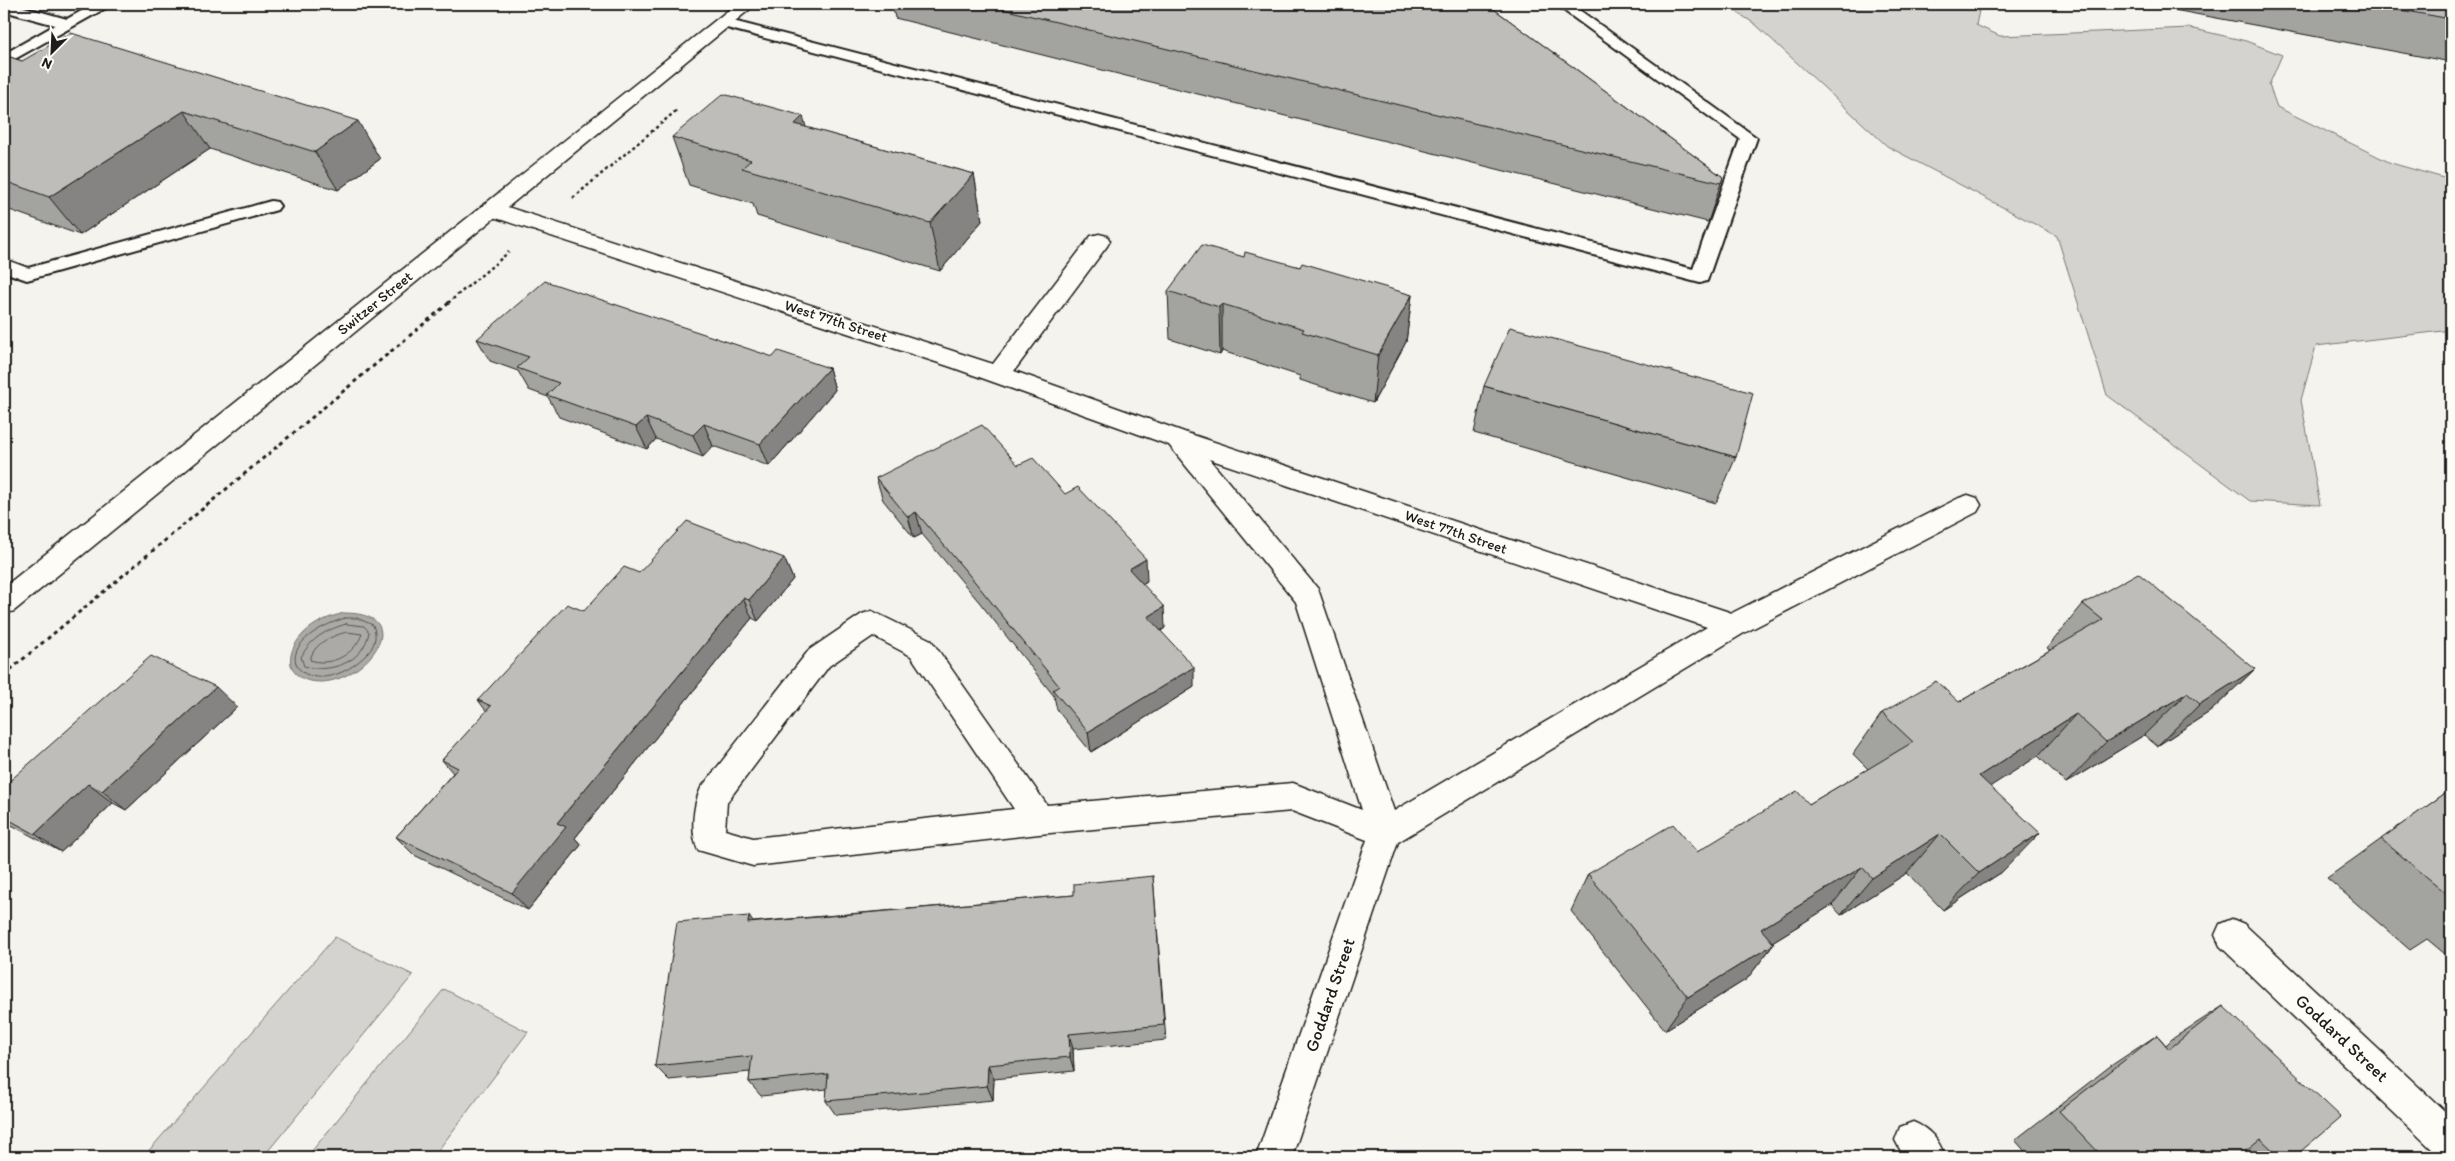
<svg xmlns="http://www.w3.org/2000/svg" width="2455" height="1161" font-family="Itim,sans-serif">
<rect width="100%" height="100%" fill="#f4f3ee"/>
<filter id="ink" filterUnits="userSpaceOnUse"><feTurbulence type="fractalNoise" baseFrequency=".02" numOctaves="2"/><feDisplacementMap in="SourceGraphic" scale="10" xChannelSelector="R" yChannelSelector="G"/><feConvolveMatrix kernelMatrix="1 2 1 2 8 2 1 2 1" color-interpolation-filters="sRGB"/></filter>
<g filter="url(#ink)">
<!-- green -->
<g fill="#d4d3cf" stroke="#787876">
<polygon points="1724,4 1973,4 1979,11 1976,25 2000,36 2190,28 2246,41 2282,55 2269,85 2277,107 2391,163 2451,180 2451,330 2316,346 2301,400 2320,505 2250,501 2107,395 2057,236 1887,146 1755,24"/>
<polygon points="335,937 413,975 263,1157 149,1157 145,1155"/>
<polygon points="444,989 528,1032 433,1157 307,1157"/>
</g>
<!-- water -->
<path fill="#abaaa6" stroke="#72716f" d="M344 613C417 613 367 681 321 682 287 682 282 656 303 634 315 622 329 617 344 613Z"/>
<g fill="none" stroke-linecap="round" stroke-linejoin="round">
<!-- shore -->
<g stroke="#555553" stroke-width="1">
<path d="M345 618H357L373 625C378 637 374 648 365 656 310 709 250 649 345 618Z"/>
<path d="M346 624 364 626 369 632C364 662 331 674 304 666L301 657C311 638 326 630 346 624Z"/>
<path d="M347 632 362 634C354 655 331 667 310 660 314 643 331 636 347 632Z"/>
</g>
<!-- service casing -->
<g stroke="#1c1c1c" stroke-width="4">
<g id="service">
<polygon points="4,4 13,4 67,19 94,4 113,4 4,65 4,54 55,25 4,11"/>
<polygon points="1555,4 1571,4 1757,138 1707,281 1700,283 719,26 716,23 719,20 729,20 1693,269 1740,139"/>
<polygon points="271,201 277,202 280,206 277,210 27,280 4,272 4,259 28,268"/>
</g>
</g>
<!-- minor casing -->
<g stroke="#1c1c1c" stroke-width="3">
<g id="minor">
<path d="M492 202 993 364 1091 236 1099 234 1107 236 1110 241 1107 246 1014 371 1187 433 1732 613 1959 498 1968 495 1977 498 1981 505 1977 512 1744 633 1398 842 1292 1157H1256L1367 840 1292 811 1039 834 753 866 698 850C690 833 693 805 701 788L809 650 862 614 872 611 931 640 1047 805 1293 783 1362 810 1296 602 1169 445 951 367 484 214 481 209 484 204ZM1209 459 1707 627 1394 811 1318 589ZM873 636 911 656 1014 809 753 838 725 830 727 802 829 666Z"/>
<polygon points="2232,919 2244,924 2451,1117 2451,1157 2438,1155 2220,946 2215,935 2220,924"/>
<path d="M1913 1122C1930 1129 1939 1140 1945 1157H1904L1895 1140 1900 1127Z"/>
</g>
</g>
<!-- tertiary casing -->
<g stroke="#1c1c1c" stroke-width="3">
<polygon id="tertiary" points="736,4 756,4 14,611 4,614 4,587"/>
</g>
<!-- path-far1 -->
<g stroke="#1c1c1c" stroke-width="2.5" stroke-dasharray="3 3" stroke-linecap="butt">
<polyline points="573,198 677,110"/>
<polyline points="448,303 509,252"/>
</g>
<!-- path -->
<polyline stroke="#1c1c1c" stroke-width="3" stroke-dasharray="4 4" stroke-linecap="butt" points="4,675 450,302"/>
<!-- service -->
<use href="#service" fill="#fdfcf7" fill-rule="evenodd"/>
<!-- minor -->
<use href="#minor" fill="#fdfcf7" fill-rule="evenodd"/>
<!-- tertiary -->
<use href="#tertiary" fill="#fdfcf7" fill-rule="evenodd"/>
</g>
<!-- wall -->
<g fill="#a3a3a0" stroke="#1c1c1c">
<polygon points="892,4 1487,4 1723,177 1708,222 895,18"/>
<polygon points="2142,4 2451,4 2451,62"/>
<polygon points="4,55 22,61 380,159 338,190 210,149 80,235 4,208"/>
<polygon points="803,116 805,127 974,174 982,221 940,271 757,216 753,204 689,185 672,137"/>
<polygon points="1244,257 1300,267 1412,295 1406,342 1373,403 1300,380 1300,376 1222,351 1220,355 1170,339 1168,291"/>
<polygon points="477,339 829,368 835,390 769,466 713,446 703,457 656,439 647,449 559,417 548,397 529,390 518,371 490,361"/>
<polygon points="1484,386 1736,457 1716,503 1474,433"/>
<polygon points="1018,465 1065,494 1147,581 1142,584 1165,628 1161,631 1194,687 1091,752 1057,710 1054,696 980,603 922,534 914,538 883,500 876,478"/>
<polygon points="784,558 793,579 758,621 752,618 575,838 581,845 528,910 414,855 396,837 453,773 442,760 487,712 478,700 639,573"/>
<polygon points="2083,604 2255,669 2211,711 2157,746 2144,735 2066,783 2038,756 1990,786 2002,872 1943,910 1907,873 1841,915 1832,905 1772,942 1774,944 1747,979 1665,1030 1571,911 1588,874 1697,852 1809,804 1868,769 1853,754 1882,713 1959,702 2050,650 2047,648"/>
<polygon points="237,707 126,810 113,803 61,852 4,821 4,786"/>
<polygon points="2451,789 2451,959 2427,939 2410,950 2327,878"/>
<polygon points="1153,876 1166,1040 1073,1049 1074,1071 994,1079 993,1100 836,1115 826,1101 827,1089 761,1096 749,1082 750,1072 669,1080 655,1066 753,922 1074,895"/>
<polygon points="2223,1006 2294,1157 2030,1157 2015,1140 2109,1067 2157,1035 2166,1045 2172,1039"/>
</g>
<!-- shaded-wall -->
<g fill="#858482" stroke="#1c1c1c">
<polygon points="184,111 210,149 80,235 49,197"/>
<polygon points="803,116 816,164 795,124"/>
<polygon points="358,121 380,159 338,190 315,152"/>
<polygon points="974,174 982,221 940,271 930,223"/>
<polygon points="1412,295 1406,342 1373,403 1378,355"/>
<polygon points="1222,304 1222,351 1220,355 1219,307"/>
<polygon points="829,368 835,390 769,466 760,444"/>
<polygon points="646,418 656,439 647,449 636,427"/>
<polygon points="704,424 713,446 703,457 693,435"/>
<polygon points="916,512 922,534 914,538 908,517"/>
<polygon points="784,558 793,579 758,621 749,600"/>
<polygon points="1146,559 1147,581 1131,590 1129,569"/>
<polygon points="743,598 752,618 575,838 581,845 528,910 512,893 557,823"/>
<polygon points="1164,607 1165,628 1150,637 1148,617"/>
<polygon points="1194,667 1194,687 1091,752 1088,732"/>
<polygon points="2255,669 2211,711 2157,746 2200,704"/>
<polygon points="216,687 237,707 126,810 102,791"/>
<polygon points="2187,693 2144,735 2066,783 2106,742"/>
<polygon points="2076,714 2038,756 1944,816 1979,776"/>
<polygon points="88,784 113,803 61,852 35,834"/>
<polygon points="2040,833 2002,872 1943,910 1979,873"/>
<polygon points="1940,834 1907,873 1841,915 1872,878"/>
<polygon points="1862,867 1832,905 1735,965 1761,929"/>
<polygon points="749,916 760,933 748,923"/>
<polygon points="1774,944 1747,979 1665,1030 1688,997"/>
<polygon points="1069,1034 1073,1049 1074,1071 1070,1057"/>
<polygon points="988,1065 994,1079 993,1100 987,1086"/>
</g>
<!-- building -->
<g fill="#bebdba" stroke="#1c1c1c">
<polygon points="982,4 1487,4 1723,177 1721,183"/>
<polygon points="2367,4 2451,4 2451,19"/>
<polygon points="71,33 358,121 315,152 184,111 49,197 4,181 4,55 22,61"/>
<polygon points="723,94 803,116 795,124 974,174 930,223 742,168 751,160 672,137"/>
<polygon points="1202,245 1244,257 1245,252 1300,267 1302,263 1412,295 1378,355 1302,332 1304,329 1222,304 1219,307 1168,291"/>
<polygon points="545,281 773,357 778,351 829,368 760,444 704,424 693,435 646,418 636,427 547,395 559,383 517,368 529,357 477,339"/>
<polygon points="1510,327 1753,393 1736,457 1484,386"/>
<polygon points="982,425 1018,465 1033,458 1065,494 1078,487 1146,559 1129,569 1164,607 1148,617 1194,667 1088,732 1053,690 1059,686 975,582 916,512 908,517 876,478"/>
<polygon points="687,521 784,558 749,600 743,598 557,823 566,827 512,893 396,837 458,768 442,760 491,706 478,700 567,604 584,611 624,567 639,573"/>
<polygon points="2138,573 2255,669 2200,704 2187,693 2106,742 2076,714 1979,776 2040,833 1979,873 1940,834 1872,878 1862,867 1761,929 1774,944 1688,997 1588,874 1673,824 1697,852 1797,791 1809,804 1913,742 1882,713 1936,681 1959,702 2103,620 2083,604"/>
<polygon points="151,656 216,687 102,791 88,784 35,834 4,817 4,786"/>
<polygon points="2451,789 2451,897 2381,839"/>
<polygon points="1153,876 1164,1025 1069,1034 1070,1057 988,1065 987,1086 826,1101 828,1074 749,1082 752,1056 655,1066 677,922 749,916 748,923 1074,895 1074,884"/>
<polygon points="2223,1006 2341,1117 2294,1157 2280,1157 2261,1139 2239,1157 2103,1157 2059,1111 2157,1035 2169,1049"/>
</g>
</g>
<g text-anchor="middle" dominant-baseline="central" stroke-width="4" stroke-linejoin="round" paint-order="stroke">
<!-- street labels -->
<g font-size="15" fill="#1c1c1c" stroke="#fdfcf7">
<text transform="translate(375 303) rotate(-39)">Switzer Street</text>
<text transform="translate(836 321) rotate(18)">West 77th Street</text>
<text transform="translate(1456 532) rotate(19)">West 77th Street</text>
</g>
<!-- near-street labels -->
<g font-size="18" fill="#1c1c1c" stroke="#fdfcf7">
<text transform="translate(1330 995) rotate(-71)">Goddard Street</text>
<text transform="translate(2342 1038) rotate(43)">Goddard Street</text>
</g>
</g>
<!-- margin -->
<rect width="2455" height="1161" fill="none" stroke="#fdfcf7" stroke-width="20"/>
<rect x="10" y="10" width="2435" height="1141" fill="none" stroke="#1c1c1c" stroke-width="2" filter="url(#ink)"/>
<!-- north arrow -->
<g transform="translate(52 52) rotate(204)" stroke="#fdfcf7" stroke-width="4" paint-order="stroke">
<path d="M0-4L9 19L0 12L-9 19Z" fill="#1c1c1c"/>
<text y="-8" font-size="14" font-weight="bold" text-anchor="middle" fill="#1c1c1c">N</text>
</g>
</svg>
